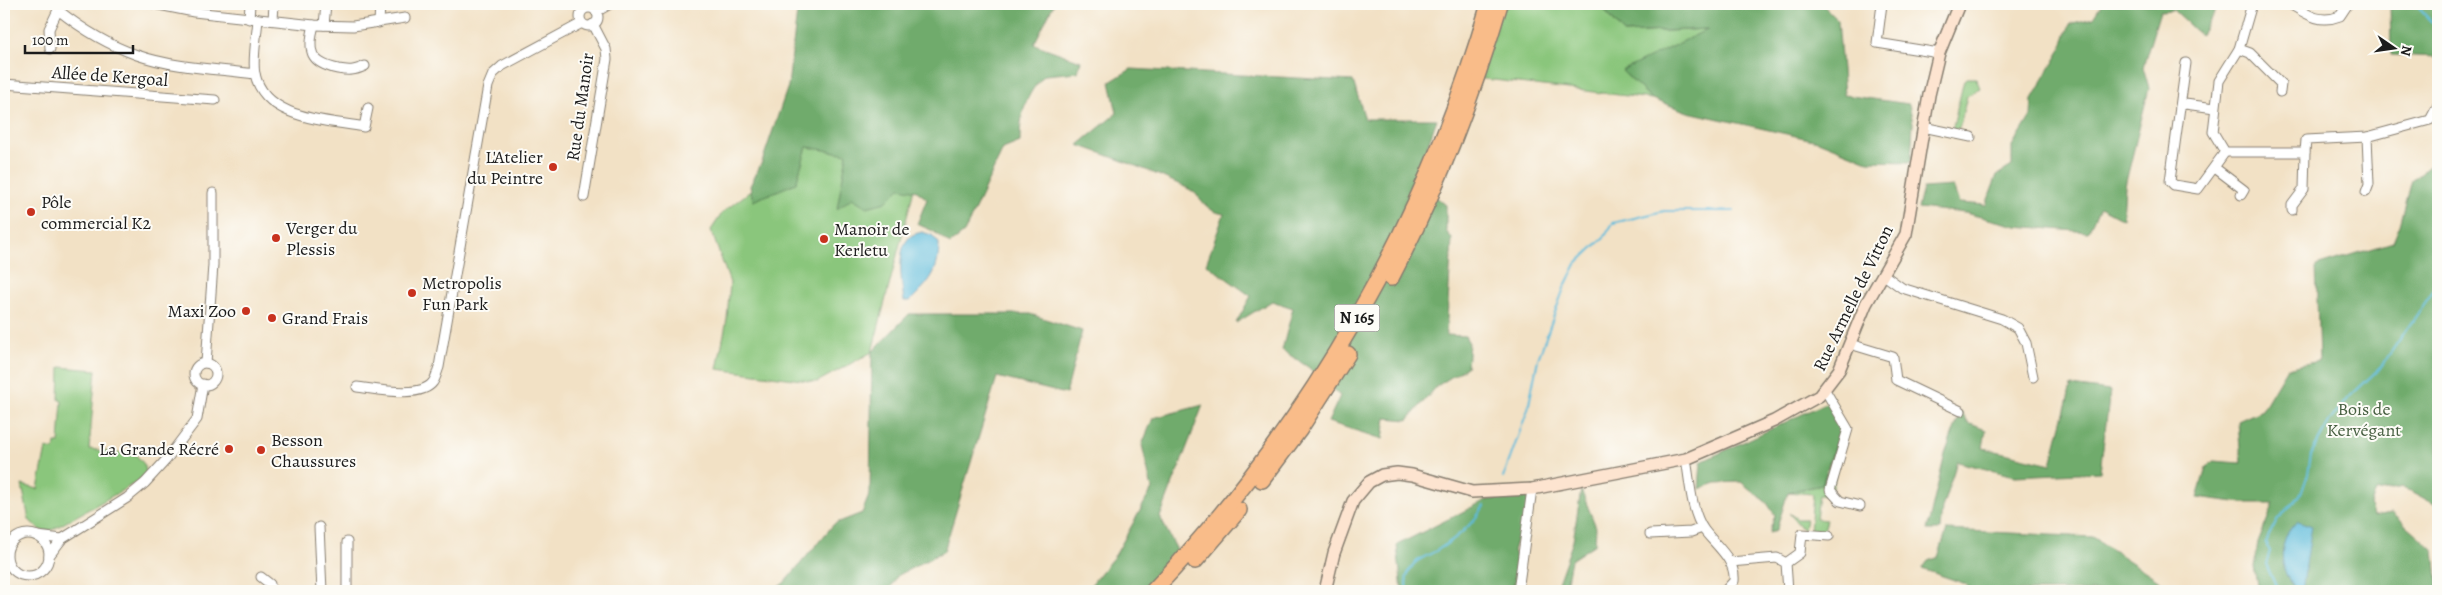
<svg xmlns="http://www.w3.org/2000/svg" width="2442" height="595" font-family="Alegreya,serif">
<rect width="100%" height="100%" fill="#fdfcf7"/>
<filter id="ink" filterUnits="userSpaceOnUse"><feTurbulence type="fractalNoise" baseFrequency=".02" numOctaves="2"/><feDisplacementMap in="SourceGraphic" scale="10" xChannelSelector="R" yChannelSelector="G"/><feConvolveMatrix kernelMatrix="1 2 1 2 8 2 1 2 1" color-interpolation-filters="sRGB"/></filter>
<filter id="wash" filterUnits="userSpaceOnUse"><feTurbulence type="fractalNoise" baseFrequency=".0096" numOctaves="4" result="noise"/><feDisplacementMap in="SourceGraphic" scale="20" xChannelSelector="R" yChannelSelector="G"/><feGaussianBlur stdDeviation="1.12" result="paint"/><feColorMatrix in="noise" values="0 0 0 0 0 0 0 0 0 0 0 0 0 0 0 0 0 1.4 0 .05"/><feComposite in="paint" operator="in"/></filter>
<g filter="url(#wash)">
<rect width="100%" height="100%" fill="#f2e1c5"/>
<!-- green -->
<g fill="#8ac67c" stroke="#53714c">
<polygon points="1500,4 1599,4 1624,33 1709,29 1623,72 1652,99 1477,78"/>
<polygon points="1966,78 1976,78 1980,88 1967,96 1960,126 1958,129 1952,130 1964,80"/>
<polygon points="782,119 925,147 872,352 817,382 717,369 727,319 730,283 711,230 723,212 753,189"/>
<polygon points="60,367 96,370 89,449 136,455 144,464 147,474 137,482 52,530 41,531 29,520 22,485 38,489 46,448 54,450 55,443 59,443 62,401 59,400"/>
<polygon points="1840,423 1844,430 1831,496 1819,495 1816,519 1827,520 1824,530 1810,531 1813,494 1788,492 1822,485 1829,470"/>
<polygon points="1789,513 1797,519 1806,519 1804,531"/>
</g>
<!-- forest -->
<g fill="#6fab6c" stroke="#466444">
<path d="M798 4H1054L1034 44 1081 61 1078 72 1045 75C1025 94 1020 115 1020 142L1003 149 964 233 950 244 933 231 917 224 927 199 917 191 900 188 886 202 867 207 852 198 837 209 847 154 807 147 796 183 753 201 750 186 762 162 788 86Z"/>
<polygon points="1599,4 1822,4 1838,20 1844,95 1909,104 1913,123 1911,162 1868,161 1818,141 1688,112 1652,99 1622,71 1708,29 1624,33"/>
<polygon points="2102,4 2220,4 2200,35 2173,10 2160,11 2143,67 2149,88 2125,186 2123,219 2100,207 2088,232 2016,226 1965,213 1918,208 1923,188 1953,186 1959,203 1986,205 1997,175 2012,166 2012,147 2031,116 2032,99 2060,51 2070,24 2093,18"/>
<polygon points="2390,4 2434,4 2438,57 2391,55"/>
<path d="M1131 69 1353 81 1365 119H1437L1415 181 1446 205V231L1452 239 1446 335 1465 336 1469 343 1467 367 1437 386 1408 420 1386 418 1383 439 1328 422 1340 396 1308 367 1282 350 1293 308 1272 301 1236 323 1251 296 1206 264 1224 214C1201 210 1204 196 1187 188 1152 171 1115 158 1078 145L1117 113 1110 82Z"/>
<polygon points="2438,159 2438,506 2403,487 2376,492 2370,505 2373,516 2392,513 2434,550 2438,591 2258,591 2254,567 2258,543 2274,503 2243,503 2197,497 2206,468 2213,461 2241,463 2238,421 2262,410 2287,368 2319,361 2316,266 2393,242 2400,225 2412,180"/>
<polygon points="909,314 1030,314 1082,331 1066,394 997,377 944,551 897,576 889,591 767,591 774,590 784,583 834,524 862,513 870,493 872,352"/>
<polygon points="2071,386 2110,391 2100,472 2015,476 1957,462 1942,508 1940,530 1927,530 1945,454 1961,411 1968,423 1986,430 1983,448 2051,464"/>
<polygon points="1830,401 1840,423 1840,429 1822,485 1788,492 1776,531 1769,533 1775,515 1767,503 1741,482 1716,483 1699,489 1701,462"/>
<polygon points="1203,405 1160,517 1179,554 1143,591 1086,591 1116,554 1152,489 1142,445 1153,418"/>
<polygon points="1581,490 1596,527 1595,544 1571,560 1565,591 1555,591 1573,541"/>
<polygon points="1525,495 1531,500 1523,535 1516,541 1513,551 1517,558 1515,578 1526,591 1402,591 1397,545 1486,500"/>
<polygon points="1947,530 2093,537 2175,591 2130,591 2120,586 2116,591 1974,591 1963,583 1922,569 1928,561 1938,557"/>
</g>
<!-- water -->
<g fill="#5ebcdc" stroke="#3d6c7c">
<path d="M922 232 932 235 939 243C939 273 930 281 910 301H904C902 285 895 248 911 236 913 234 919 233 922 232Z"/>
<path d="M2298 521 2312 526 2302 591 2296 590C2279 572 2276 538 2298 521Z"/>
</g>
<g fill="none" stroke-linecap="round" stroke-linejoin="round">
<!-- stream -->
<g stroke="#5ebcdc" stroke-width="2">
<polyline points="2415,4 2438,29"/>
<polyline points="1503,478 1528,409 1538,359 1564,288 1576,264 1605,236 1613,223 1664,211 1734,211"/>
<path d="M1407 591C1405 582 1406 573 1413 565 1417 559 1429 555 1436 551 1455 539 1472 526 1484 506"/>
<polyline points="2278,591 2266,564 2270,551 2265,543 2277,520 2301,494 2308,474 2311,454 2329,422 2346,400 2380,368 2438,284"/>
</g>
</g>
</g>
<g filter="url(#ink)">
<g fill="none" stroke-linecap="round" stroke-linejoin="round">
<!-- street casing -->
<g stroke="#877e70" stroke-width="11">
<g id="street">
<polyline points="154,4 194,12 314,25 353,26 405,18"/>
<polyline points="1882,4 1877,43 1939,53"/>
<polyline points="2252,4 2239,49 2219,81 2213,132 2225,152 2305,152 2306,140 2367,137 2430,120 2438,105"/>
<path d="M2290 4C2308 15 2320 24 2340 16L2348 4"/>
<circle cx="589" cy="17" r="9"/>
<path d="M58 10C82 29 108 45 137 55 174 68 217 69 255 74"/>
<polyline points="596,12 610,4"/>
<polyline points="249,19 250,4"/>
<path d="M258 19C257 34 252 60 255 74 265 120 328 120 364 127L368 108"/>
<polyline points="273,20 274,4"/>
<polyline points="379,23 380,4"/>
<path d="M314 25C307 51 310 63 338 69 349 71 354 71 365 66"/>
<polyline points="324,25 326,4"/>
<polyline points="50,49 49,29 58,10 56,4"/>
<polyline points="2239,49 2250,53 2281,84 2280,92"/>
<polyline points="4,84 215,100"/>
<polyline points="2180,107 2186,63"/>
<polyline points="2215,108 2185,104 2180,107 2170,181 2174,185 2198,189 2225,152"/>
<polyline points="1923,127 1971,137"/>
<polyline points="2215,168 2244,190 2241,195"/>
<polyline points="2366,192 2369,184 2367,137"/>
<polyline points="584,197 607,59 606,49 593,24"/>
<polyline points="2292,210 2292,205 2304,189 2305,152"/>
<polyline points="1884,275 1902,288 2002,319 2018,328 2026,343 2033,377"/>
<polyline points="1850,344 1893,357 1896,380 1961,411"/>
<polyline points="206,363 213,265 213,193"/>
<circle cx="205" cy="374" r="11"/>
<path d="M357 387C376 389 421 399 433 382 436 378 437 372 439 367L488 86 493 74 502 66 582 23"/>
<polyline points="1825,390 1848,429 1830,490 1840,501 1860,506"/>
<path d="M1686 459C1690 481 1691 512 1704 530 1716 546 1736 560 1734 581L1725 591"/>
<polyline points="319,527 322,591"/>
<polyline points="1650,534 1691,532 1702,528"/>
<circle cx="28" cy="555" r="21"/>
<polyline points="37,536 62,539"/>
<polyline points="49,556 62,539 127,498 145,483 166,460 197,419 203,384"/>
<polyline points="1730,562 1777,558 1786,563 1788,591"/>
<polyline points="1786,563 1800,553 1802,534 1829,536"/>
<polyline points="261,577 270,584 271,591"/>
<polyline points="347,591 347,542"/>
<polyline points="1518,591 1532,489"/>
</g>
</g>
<!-- secondary casing -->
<g stroke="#877e70" stroke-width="14">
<polyline id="secondary" points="1325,591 1334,553 1353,501 1369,482 1382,475 1397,473 1412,475 1472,492 1532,489 1686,459 1774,421 1819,396 1839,370 1866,304 1906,234 1929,95 1939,53 1959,4"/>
</g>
<!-- highway casing -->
<g stroke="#877e70" stroke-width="18">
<g id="highway">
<path d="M1391 278C1437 190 1472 99 1500 4"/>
<polyline points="1262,480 1300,429 1348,354"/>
<polyline points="1195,561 1239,510"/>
<path d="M1153 591C1311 425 1425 224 1489 4"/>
</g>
</g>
<!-- street -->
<use href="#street" stroke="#fff" stroke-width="9"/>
<!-- secondary -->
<use href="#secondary" stroke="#fde4d0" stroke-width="11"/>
<!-- highway -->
<use href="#highway" stroke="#f9bc89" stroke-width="15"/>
</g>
</g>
<!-- markers -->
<g fill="#c8321e" stroke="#fdfcf7" stroke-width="2">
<circle cx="553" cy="167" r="5"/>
<circle cx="31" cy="212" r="5"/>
<circle cx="276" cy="238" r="5"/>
<circle cx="824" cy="239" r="5"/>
<circle cx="412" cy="293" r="5"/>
<circle cx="246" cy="311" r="5"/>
<circle cx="272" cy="318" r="5"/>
<circle cx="229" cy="449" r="5"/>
<circle cx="261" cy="450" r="5"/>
</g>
<g text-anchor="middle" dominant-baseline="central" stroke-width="4" stroke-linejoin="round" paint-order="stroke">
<!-- shield labels -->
<rect fill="#fdfcf7" stroke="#605f5e" stroke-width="1" x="1334.5" y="304.5" width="45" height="27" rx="4"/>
<g font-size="16" font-weight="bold" fill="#1c1c1c">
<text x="1357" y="318">N 165</text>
</g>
<!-- street labels -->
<g font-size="18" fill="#1c1c1c" stroke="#fdfcf7">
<text transform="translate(110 76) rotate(4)">Allée de Kergoal</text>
<text transform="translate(580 107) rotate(-82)">Rue du Manoir</text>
<text transform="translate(1853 298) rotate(-64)">Rue Armelle de Vitton</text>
</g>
<!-- poi labels -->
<g font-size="18" fill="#1c1c1c" stroke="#fdfcf7" text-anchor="start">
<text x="543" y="157" text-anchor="end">L'Atelier<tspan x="543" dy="21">du Peintre</tspan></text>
<text x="41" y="202">Pôle<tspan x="41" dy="21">commercial K2</tspan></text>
<text x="286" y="228">Verger du<tspan x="286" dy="21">Plessis</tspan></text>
<text x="834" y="229">Manoir de<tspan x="834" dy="21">Kerletu</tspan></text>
<text x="422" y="283">Metropolis<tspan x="422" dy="21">Fun Park</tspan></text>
<text x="236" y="311" text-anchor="end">Maxi Zoo</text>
<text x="282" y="318">Grand Frais</text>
<text x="271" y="440">Besson<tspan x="271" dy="21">Chaussures</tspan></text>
<text x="219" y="449" text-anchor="end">La Grande Récré</text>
</g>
<!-- park labels -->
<g font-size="18" fill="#486042" stroke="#fdfcf7">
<text x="2364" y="409">Bois de<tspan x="2364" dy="21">Kervégant</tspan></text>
</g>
</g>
<!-- margin -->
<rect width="2442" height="595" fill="none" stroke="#fdfcf7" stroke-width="20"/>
<!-- north arrow -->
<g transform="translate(2394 48) rotate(103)" stroke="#fdfcf7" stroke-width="4" paint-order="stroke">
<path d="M0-4L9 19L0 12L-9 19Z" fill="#1c1c1c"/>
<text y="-8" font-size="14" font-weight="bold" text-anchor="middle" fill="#1c1c1c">N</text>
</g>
<!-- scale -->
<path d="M25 45v8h108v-8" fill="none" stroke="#1c1c1c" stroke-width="2.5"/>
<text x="32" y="45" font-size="15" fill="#1c1c1c" stroke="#fdfcf7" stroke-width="4" paint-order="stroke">100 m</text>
</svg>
